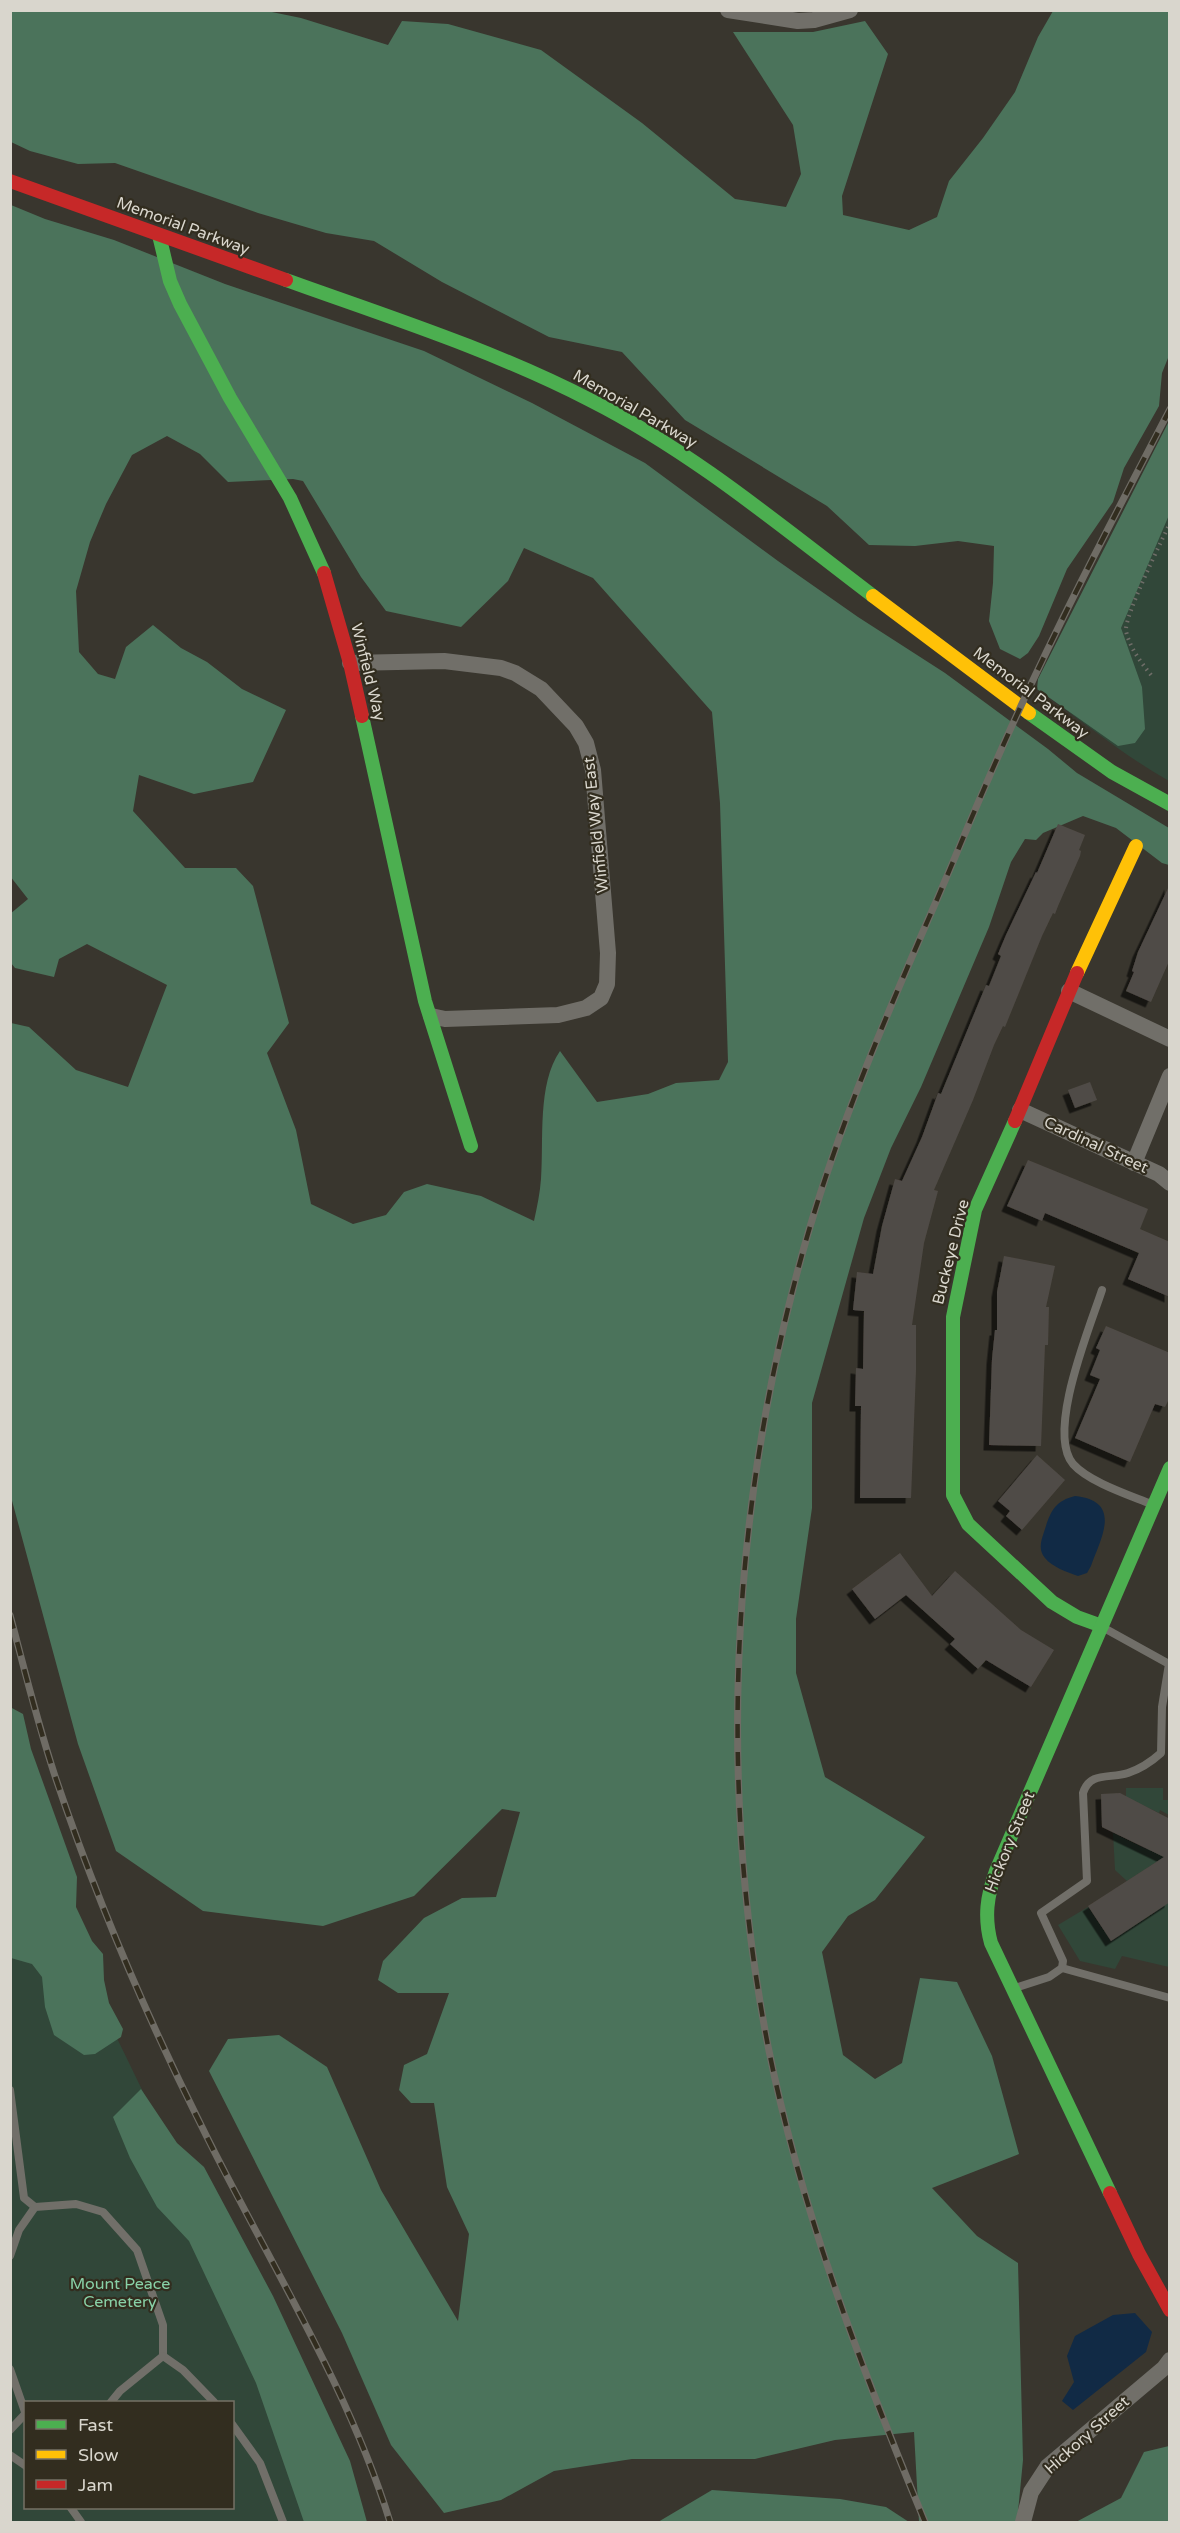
<svg xmlns="http://www.w3.org/2000/svg" width="1180" height="2533" font-family="'Varela Round',sans-serif">
<defs>
<filter id="shadow"><feDropShadow dx="-5.5" dy="5.5" stdDeviation="0" flood-color="#0009"/></filter>
</defs>
<rect width="100%" height="100%" fill="#39362e"/>
<!-- green -->
<g fill="#314739" fill-rule="evenodd">
<path d="M1169 469V781C1123 755 1081 720 1037 689Z"/>
<path d="M10 1778 114 2032 284 2382 327 2522H11ZM26 2402H232V2508H26Z"/>
<polygon points="1126,1788 1163,1788 1163,1800 1169,1800 1169,1815 1160,1810 1159,1813 1126,1797"/>
<polygon points="1113,1833 1146,1849 1169,1846 1163,1858 1127,1881 1115,1870"/>
<polygon points="1169,1902 1169,1967 1122,1956 1115,1969 1080,1961 1058,1925 1088,1907 1111,1941"/>
</g>
<!-- forest -->
<g fill="#4b735b" fill-rule="evenodd">
<polygon points="10,11 267,11 301,18 388,45 402,21 448,24 541,50 642,123 735,199 786,207 801,174 793,125 733,32 813,32 865,21 888,54 842,196 843,215 909,230 937,217 949,181 983,138 1015,92 1038,37 1053,11 1169,11 1170,353 1162,373 1159,406 1124,468 1113,502 1067,569 1039,636 1028,653 1020,659 1000,649 989,621 993,583 994,546 958,541 915,546 869,545 827,506 685,420 622,352 549,337 442,282 374,241 326,233 258,213 115,163 78,164 30,151 11,142"/>
<path d="M11 205 45 219 114 240 225 284 424 351 532 403 645 463 778 561 858 617 945 673 1048 749 1077 773 1169 828V865L1162 863 1116 828 1083 816 1043 833 1036 840 1025 839 1011 862 989 927 921 1087 891 1148 864 1218 812 1403V1508L796 1619V1673L825 1777 925 1837 875 1900 848 1916 822 1952 843 2055 875 2079 902 2063 920 1978 957 1982 992 2056 1019 2154 932 2188 977 2236 1018 2263 1023 2460 1017 2522H919L914 2432 835 2440 755 2459H632L554 2471 501 2500 444 2513 391 2445 342 2333 209 2071 228 2039 279 2035 327 2067 381 2190 458 2321 469 2234 447 2187 434 2103H411L399 2090 404 2065 427 2054 449 1993H398L378 1980 383 1961 424 1918 462 1898 496 1897 520 1812 502 1809 414 1896 323 1926 203 1911 116 1851 78 1744 11 1497V1023L29 1027 76 1070 128 1087 167 985 87 944 59 959 54 977 15 968 11 963 10 914 28 899 10 876ZM167 436 200 454 228 482 293 479 303 481 361 577 386 611 461 627 508 581 524 548 593 578 712 712 720 803 728 1062 719 1080 676 1083 648 1094 597 1102 560 1051C537 1084 544 1140 541 1179 540 1193 537 1207 534 1221L481 1196 427 1184 404 1192 386 1215 353 1224 311 1204 296 1130 267 1053 289 1023 253 886 236 868H185L133 811 139 775 194 794 253 782 286 710 242 689 207 662 181 648 153 625 126 647 115 679 98 674 79 652 76 591 90 542 106 504 132 455Z"/>
<polygon points="1169,421 1169,515 1121,628 1142,687 1145,729 1135,743 1118,746 1037,689 1038,679"/>
<polygon points="10,1707 23,1714 31,1749 77,1877 76,1907 92,1941 103,1954 104,1980 109,2003 123,2029 121,2037 95,2054 84,2055 54,2035 45,2007 42,1977 32,1964 11,1958"/>
<polygon points="141,2089 177,2143 204,2167 273,2296 350,2461 367,2522 304,2522 256,2383 189,2241 157,2207 130,2158 113,2117"/>
<polygon points="1169,2446 1169,2522 1076,2522 1121,2498 1144,2452"/>
<polygon points="712,2490 840,2499 886,2507 909,2522 658,2522"/>
</g>
<!-- water -->
<g fill="#112a45">
<path d="M1075 1496C1123 1501 1101 1538 1091 1566L1087 1573 1078 1576C1067 1572 1052 1567 1045 1558 1038 1550 1041 1541 1044 1532 1050 1513 1054 1501 1075 1496Z"/>
<polygon points="1135,2313 1152,2332 1146,2352 1073,2410 1062,2401 1074,2382 1067,2356 1075,2336 1113,2315"/>
</g>
<!-- building -->
<g fill="#504b46" filter="url(#shadow)">
<polygon points="1058,824 1085,835 1079,850 1081,851 1080,856 1058,906 1055,914 1053,913 1042,936 1005,1027 1003,1026 994,1045 973,1100 934,1190 938,1191 924,1243 912,1325 916,1325 916,1370 911,1498 860,1498 861,1406 855,1406 856,1368 863,1369 864,1311 853,1310 857,1272 873,1274 882,1226 895,1179 902,1181 922,1137 938,1093 941,1094 986,985 989,986 1001,956 998,954 1006,935 1036,872 1037,873"/>
<polygon points="1170,884 1170,959 1151,1002 1126,991 1134,972 1132,971 1138,952"/>
<polygon points="1090,1082 1097,1100 1075,1108 1068,1090"/>
<polygon points="1028,1160 1148,1209 1140,1229 1170,1242 1170,1297 1128,1279 1139,1253 1045,1213 1042,1221 1007,1206"/>
<polygon points="1004,1256 1055,1266 1046,1307 1049,1307 1048,1345 1045,1345 1041,1446 989,1445 992,1359 995,1330 997,1330 997,1292"/>
<polygon points="1106,1326 1170,1353 1170,1397 1165,1407 1155,1404 1130,1462 1075,1438 1100,1379 1090,1375 1100,1350 1096,1348"/>
<polygon points="1037,1455 1065,1480 1022,1530 1006,1516 1010,1511 998,1501"/>
<polygon points="900,1553 932,1596 955,1571 1021,1630 1054,1650 1031,1687 986,1660 978,1669 950,1644 955,1639 906,1595 875,1619 852,1589"/>
<polygon points="1120,1793 1170,1819 1170,1902 1111,1941 1088,1906 1164,1857 1102,1827 1101,1794"/>
</g>
<g fill="none" stroke-linecap="round" stroke-linejoin="round">
<!-- path -->
<path stroke="#706e69" stroke-width="4" stroke-dasharray="1.5 4.5" stroke-linecap="butt" d="M1151 675C1140 661 1130 648 1126 631 1124 617 1162 540 1170 523"/>
<!-- lane -->
<g stroke="#716f69" stroke-width="8">
<path d="M1102 1290C1090 1327 1046 1432 1073 1464 1089 1482 1129 1495 1151 1504"/>
<polyline points="1062,1968 1170,1998"/>
<path d="M1015 1988 1049 1977 1062 1968 1063 1961 1041 1913 1087 1881 1083 1793C1090 1771 1110 1779 1128 1773 1140 1769 1151 1762 1161 1753L1162 1707 1169 1664 1104 1628"/>
<polyline points="10,2090 24,2198 35,2207"/>
<polyline points="10,2256 19,2230 35,2207 76,2204 103,2212 137,2250 163,2325 163,2356"/>
<polyline points="10,2369 25,2412"/>
<polyline points="111,2402 120,2391 163,2356 183,2370 214,2402"/>
<polyline points="232,2424 260,2463 283,2522"/>
<polyline points="10,2430 26,2413"/>
<polyline points="10,2455 26,2466"/>
<polyline points="71,2508 81,2522"/>
</g>
<!-- street -->
<g stroke="#716f69" stroke-width="16">
<polyline points="728,10 798,21 814,20 850,10"/>
<polyline points="350,663 444,661 501,668 515,673 541,689 576,726 586,743 593,770 608,953 607,984 601,998 586,1008 558,1015 445,1019 431,1016"/>
<polyline points="1069,991 1170,1039"/>
<polyline points="1020,1110 1159,1174 1170,1183"/>
<polyline points="1134,1163 1170,1076"/>
<polyline points="1023,2522 1031,2492 1048,2466 1164,2368 1170,2360"/>
</g>
<!-- fast -->
<g stroke="#4caf50" stroke-width="14">
<polyline points="159,235 170,281 180,304 230,398 290,498 324,573"/>
<path d="M286 280C389 317 493 350 590 400 693 452 782 527 873 596"/>
<polyline points="1029,713 1112,772 1170,804"/>
<polyline points="362,716 425,1001 471,1146"/>
<polyline points="1015,1121 975,1210 953,1317 953,1495 968,1524 1052,1602 1077,1617 1102,1626"/>
<path d="M1110 2193 991 1943C984 1917 987 1896 996 1871L1170 1468"/>
</g>
<!-- slow -->
<g stroke="#ffc107" stroke-width="14">
<polyline points="873,596 1029,713"/>
<polyline points="1077,973 1136,846"/>
</g>
<!-- jam -->
<g stroke="#c62828" stroke-width="14">
<polyline points="10,181 286,280"/>
<polyline points="324,573 350,663 362,716"/>
<polyline points="1015,1121 1077,973"/>
<polyline points="1110,2193 1139,2254 1170,2310"/>
</g>
<!-- rail casing -->
<g stroke="#6f6c65" stroke-width="7">
<g id="rail">
<path d="M10 1615C24 1668 37 1721 54 1773 94 1893 144 2011 201 2125 264 2254 348 2385 390 2522"/>
<path d="M925 2522C861 2367 801 2211 768 2046 719 1794 730 1528 795 1281 828 1151 881 1027 935 904 960 846 984 787 1010 730 1059 621 1115 515 1170 409"/>
</g>
</g>
<!-- rail -->
<use href="#rail" stroke="#322d1f" stroke-width="4.5" stroke-dasharray="14" stroke-linecap="butt"/>
</g>
<g text-anchor="middle" dominant-baseline="central" stroke-width="4.5" stroke-linejoin="round" paint-order="stroke">
<!-- street labels -->
<g font-size="16" fill="#d9d6cd" stroke="#322d1f">
<text transform="translate(183 226) rotate(20)">Memorial Parkway</text>
<text transform="translate(635 409) rotate(30)">Memorial Parkway</text>
<text transform="translate(368 672) rotate(76)">Winfield Way</text>
<text transform="translate(1031 693) rotate(37)">Memorial Parkway</text>
<text transform="translate(596 825) rotate(-96)">Winfield Way East</text>
<text transform="translate(1096 1145) rotate(25)">Cardinal Street</text>
<text transform="translate(951 1252) rotate(-76)">Buckeye Drive</text>
<text transform="translate(1010 1842) rotate(-68)">Hickory Street</text>
<text transform="translate(1087 2435) rotate(-42)">Hickory Street</text>
</g>
<!-- park labels -->
<g font-size="16" fill="#88d1a7" stroke="#322d1f">
<text x="120" y="2284">Mount Peace<tspan x="120" dy="18">Cemetery</tspan></text>
</g>
</g>
<!-- border -->
<rect width="1180" height="2533" fill="none" stroke="#d9d6cd" stroke-width="24"/>
<!-- legend -->
<rect x="24" y="2401" width="210" height="108" fill="#322d1f" stroke="#757165" stroke-width="1.5"/>
<rect x="36" y="2420" width="30" height="9" fill="#4caf50" stroke="#757165" stroke-width="1.5"/>
<text x="78" y="2431" font-size="18" fill="#d9d6cd">Fast</text>
<rect x="36" y="2450" width="30" height="9" fill="#ffc107" stroke="#757165" stroke-width="1.5"/>
<text x="78" y="2461" font-size="18" fill="#d9d6cd">Slow</text>
<rect x="36" y="2480" width="30" height="9" fill="#c62828" stroke="#757165" stroke-width="1.5"/>
<text x="78" y="2491" font-size="18" fill="#d9d6cd">Jam</text>
</svg>
